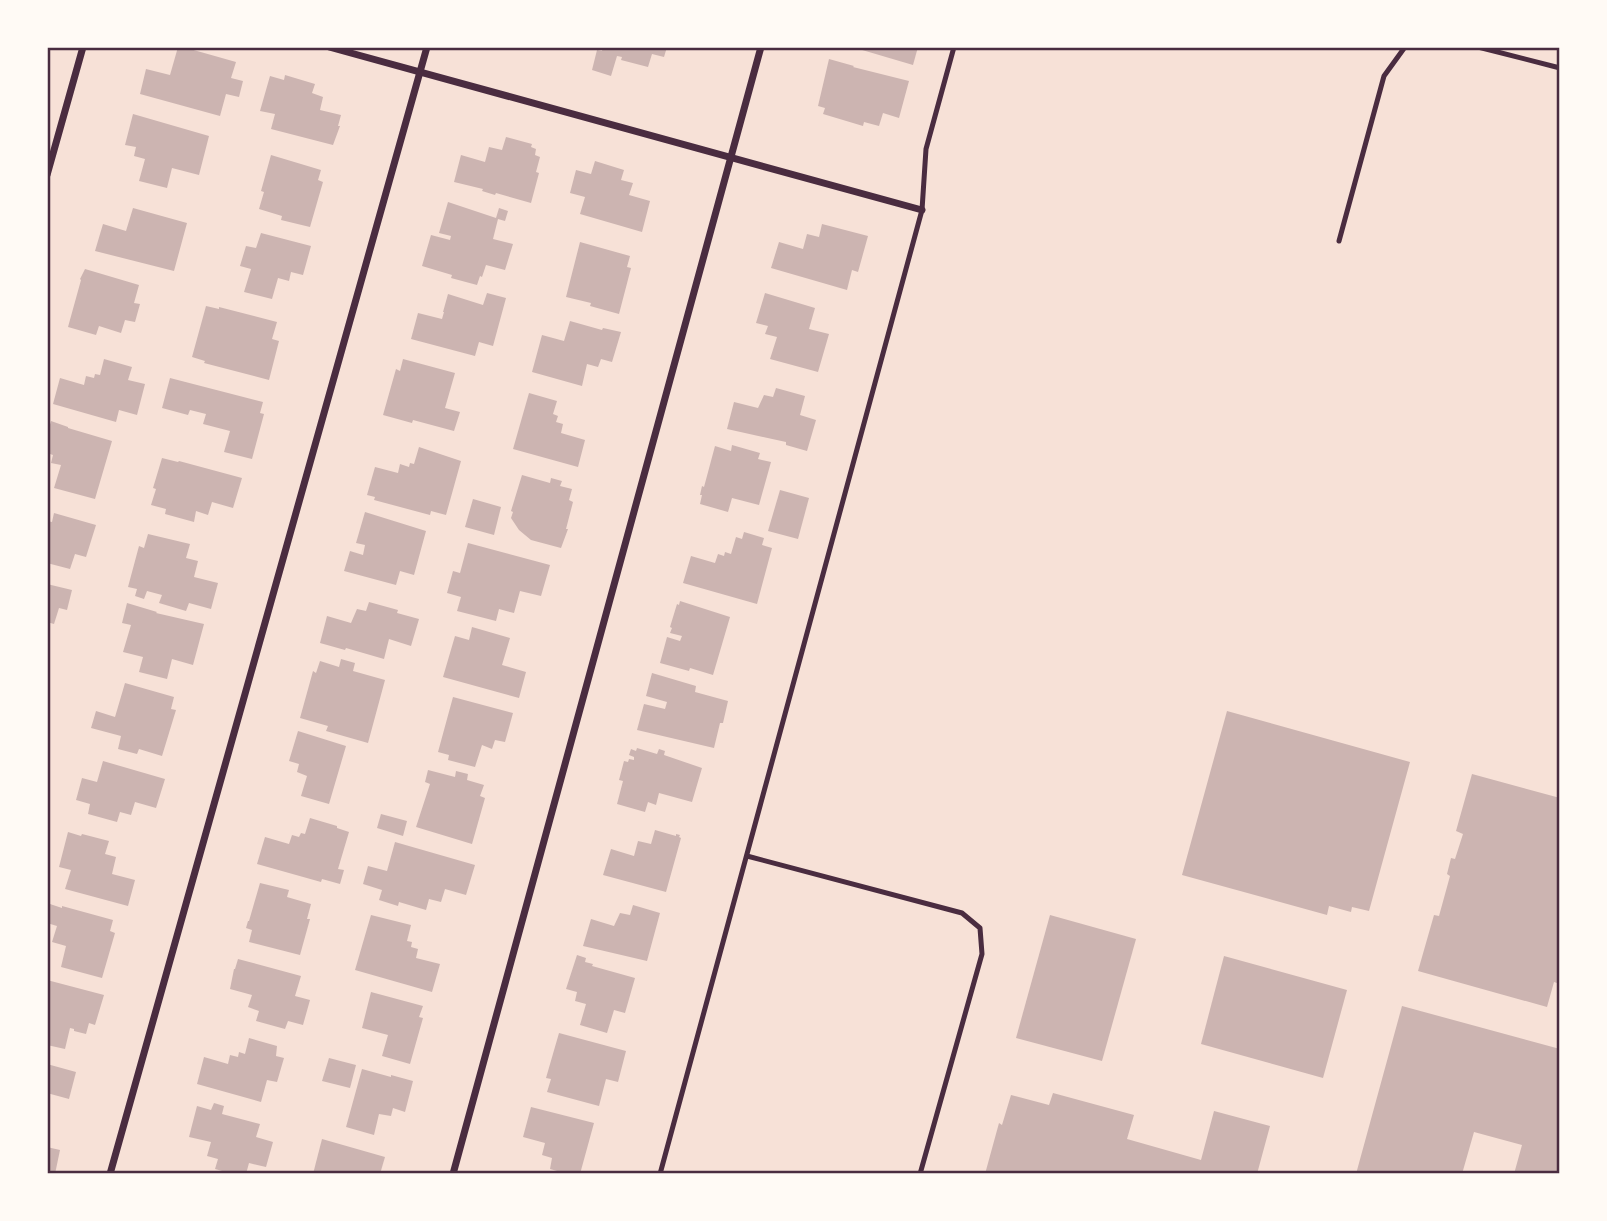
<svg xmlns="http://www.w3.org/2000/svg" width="1607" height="1221" font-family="'Exo 2',sans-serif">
<rect width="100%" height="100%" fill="#f7e1d7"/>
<!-- building -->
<g fill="#ccb4b1">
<polygon points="178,47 183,47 236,62 231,78 243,81 239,97 226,94 220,116 140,94 146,69 170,75"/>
<polygon points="603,47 667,47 664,57 652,54 648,67 621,60 622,57 617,56 611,76 592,70 597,50 602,51"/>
<polygon points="852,47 918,47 913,65"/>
<polygon points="829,59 854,66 853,67 909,81 899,118 883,113 879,126 864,122 863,126 823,114 825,108 818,106"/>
<polygon points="285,75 315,84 312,93 323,97 320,110 341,115 338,126 340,126 333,145 271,129 275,114 260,111 270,76 284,80"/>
<polygon points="133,114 209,136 199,175 172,168 167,188 139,181 145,159 134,156 136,147 125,145"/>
<polygon points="506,137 532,144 531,147 536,149 535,155 540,157 536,172 539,173 531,203 496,193 495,195 482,191 483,189 454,182 461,155 485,162 489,147 502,150"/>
<polygon points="271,155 321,170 318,180 323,182 310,227 281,220 282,216 259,209 264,192 261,191"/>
<polygon points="595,161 624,170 621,180 633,183 629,195 650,201 642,232 580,214 585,197 570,193 576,170 591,174"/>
<polygon points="448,202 496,218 499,208 508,211 505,221 498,219 493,239 513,244 505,270 486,265 482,277 480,276 477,285 451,278 452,275 422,266 431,235 450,240 451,236 439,233"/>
<polygon points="133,208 187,223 174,271 95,251 103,224 126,231"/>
<polygon points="822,224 868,236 858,272 852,270 847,290 771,268 779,242 803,249 807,234 819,237"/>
<polygon points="261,233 311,246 303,275 291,272 289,281 278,278 272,299 244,292 251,269 240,266 246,246 256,248"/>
<polygon points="580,242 630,256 627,267 631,268 619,314 590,306 591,303 566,297"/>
<polygon points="85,269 139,285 134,303 140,304 135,322 125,320 121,333 99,326 96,335 68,327 81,280 80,279"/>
<polygon points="487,293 506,298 493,346 479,342 475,356 411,339 418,313 442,319 444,312 443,312 448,294 483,305"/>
<polygon points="765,293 815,308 809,329 829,334 818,372 770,359 777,337 765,334 768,326 756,323"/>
<polygon points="206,306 219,309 219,307 277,322 272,339 279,341 269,380 204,363 205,361 192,357"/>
<polygon points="570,321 602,330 603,328 621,332 612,362 601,359 598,367 587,364 582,386 532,372 542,335 564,341"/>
<polygon points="104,359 132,367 128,380 145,384 137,415 119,410 116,422 53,404 60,378 84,385 86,376 94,378 95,374 100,375"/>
<polygon points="403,359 455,373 445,408 460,412 454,431 413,420 412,423 383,415 396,369 400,371"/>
<polygon points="170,378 263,402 260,413 264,414 252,459 224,452 230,431 203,424 206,414 190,410 188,415 162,408"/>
<polygon points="776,388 805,396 800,415 816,420 807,451 786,445 786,442 727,429 734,402 758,408 764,395 773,397"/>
<polygon points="529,393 557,401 553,414 558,416 556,422 563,424 561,433 585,440 578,467 513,449"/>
<polygon points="51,421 68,427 68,428 112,441 95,499 54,488 61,465 51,463 53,455 47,453 47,435"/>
<polygon points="732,445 760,453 758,459 771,462 759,505 732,498 728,512 700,504 702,495 700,495 702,486 704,487 715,446 731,451"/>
<polygon points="419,447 461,461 446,515 431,511 430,515 374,500 375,497 367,495 375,467 398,473 400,464 409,467 410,463 414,464"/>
<polygon points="162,458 178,462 179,461 242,478 233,508 212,502 208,515 196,511 194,522 165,514 166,509 151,505 156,489 153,488"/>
<polygon points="522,475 550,483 551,478 562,481 560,486 572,489 569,500 573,502 566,529 568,529 561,548 531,540 519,530 511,518 513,512 511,511"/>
<polygon points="780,490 809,498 798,539 768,531"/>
<polygon points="473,499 501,507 494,535 465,527"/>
<polygon points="365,512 426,531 414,575 400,571 396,585 344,571 350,551 363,555 365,545 356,543"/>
<polygon points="54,513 96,525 86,557 75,554 70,569 47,563 47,521 52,522"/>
<polygon points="744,532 764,538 762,545 772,548 757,604 683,583 691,556 715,563 718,554 724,556 725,552 731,554 736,537 742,539"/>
<polygon points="148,534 190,544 186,558 198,561 194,577 218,583 211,609 189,603 186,611 159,603 162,595 147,591 144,599 135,596 137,589 128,587 139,546 144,548"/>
<polygon points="468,543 550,565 541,596 520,591 514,613 499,609 496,621 457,611 461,597 447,593 453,571 460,573"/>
<polygon points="47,584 72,590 67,610 59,608 54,624 47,622"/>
<polygon points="680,601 730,617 713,675 690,668 689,671 660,663 667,637 680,641 682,636 670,633 672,628 670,627 677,604 679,605"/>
<polygon points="369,602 398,610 397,613 419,619 411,646 389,639 384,659 346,648 345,650 320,643 327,616 351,623 357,609 366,611"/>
<polygon points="127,603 157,612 156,613 204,624 193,665 172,659 167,679 139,672 143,657 123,652 131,625 122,623"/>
<polygon points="472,627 510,638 502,665 526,672 519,698 443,677 455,636 469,640"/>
<polygon points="341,659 355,663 353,671 385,680 368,743 326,731 328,726 300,718 313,671 316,673 320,661 339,667"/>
<polygon points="652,673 696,686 695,692 728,701 723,723 720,723 714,748 637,730 644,704 665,709 667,702 646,696"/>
<polygon points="125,683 174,697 171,709 176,710 162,756 139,749 137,754 118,749 121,736 91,728 96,711 115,717"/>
<polygon points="453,697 513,713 505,742 495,740 492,749 482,745 475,767 448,760 449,755 438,752"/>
<polygon points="1227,711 1410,762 1369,911 1352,907 1351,912 1329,906 1327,915 1182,875"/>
<polygon points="298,731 346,746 329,804 301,796 307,776 297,772 299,764 289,761"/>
<polygon points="637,748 657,754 659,749 665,751 664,755 702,768 692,802 659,793 656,805 648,802 645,812 617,804 623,781 619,780 624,761 628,762 629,759 634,760 634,757 629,755 631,749 636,751"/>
<polygon points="103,761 165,779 156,808 135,802 131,815 120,812 117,822 88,814 90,804 76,800 82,778 97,782"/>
<polygon points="428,770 455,777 456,771 468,774 467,780 484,785 480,796 485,798 472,844 416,827 430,784 425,782"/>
<polygon points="1472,774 1560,798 1560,984 1554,982 1547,1007 1418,971 1434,915 1439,916 1450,876 1447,874 1451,858 1455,859 1463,834 1456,831"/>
<polygon points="381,814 407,821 403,836 377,828"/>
<polygon points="310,818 337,826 337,828 349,832 338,869 344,870 340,884 322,879 321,882 257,864 265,837 289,844 292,835 299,837 301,833 305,834"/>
<polygon points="655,830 676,836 676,834 680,835 679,837 681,838 666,892 603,875 611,849 634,856 638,841 651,844"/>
<polygon points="68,832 81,836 82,834 109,841 105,854 116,857 112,874 135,880 128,906 65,889 71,870 59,867"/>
<polygon points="395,842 475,865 466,895 445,889 441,902 429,899 426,910 399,902 398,906 379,900 382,890 363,884 368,866 387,871"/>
<polygon points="260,883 289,890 287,897 311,904 307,919 310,919 300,955 249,942 252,930 246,928 248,921 249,921"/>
<polygon points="47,903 62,908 62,906 113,920 110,931 115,933 102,978 61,967 66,946 52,942 57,926 47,923"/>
<polygon points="633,905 660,913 647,961 583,946 591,919 614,926 620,913 630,915"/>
<polygon points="371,915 411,925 407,941 412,942 411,947 418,949 416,958 440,964 432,992 355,970"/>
<polygon points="1050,915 1136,939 1102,1061 1016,1038"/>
<polygon points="577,955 586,958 585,962 593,964 592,966 635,978 625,1013 614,1010 607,1033 580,1025 586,1004 575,1001 577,992 566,989"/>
<polygon points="1224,956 1347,990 1323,1078 1201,1044"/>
<polygon points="238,959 301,976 295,996 310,1000 303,1025 288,1021 285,1029 256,1021 259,1011 248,1007 252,995 230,989 234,969 235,969"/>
<polygon points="47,980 104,995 95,1025 89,1023 86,1034 74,1031 74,1029 70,1028 65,1049 47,1045"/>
<polygon points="371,992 423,1006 419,1017 423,1018 410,1064 382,1056 388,1035 362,1028"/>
<polygon points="1402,1006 1560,1049 1560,1174 1514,1174 1522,1145 1474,1132 1462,1174 1356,1174"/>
<polygon points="559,1033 626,1051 618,1082 606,1079 599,1106 547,1092 551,1079 546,1078"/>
<polygon points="249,1038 277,1046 276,1056 284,1058 277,1082 267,1080 261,1102 197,1084 204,1057 228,1064 230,1055 238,1057 239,1052 245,1054"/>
<polygon points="329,1058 356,1065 350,1088 322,1081"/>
<polygon points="47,1064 76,1072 69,1099 47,1093"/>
<polygon points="362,1069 391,1077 391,1075 413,1081 405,1112 393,1108 391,1116 379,1114 374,1135 346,1127"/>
<polygon points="1053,1093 1134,1115 1127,1139 1201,1160 1214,1111 1270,1126 1257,1174 985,1174 999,1123 1002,1125 1011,1095 1049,1105"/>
<polygon points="214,1103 224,1106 222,1114 260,1124 256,1137 273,1142 266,1167 249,1163 246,1174 233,1174 215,1169 218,1159 207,1156 211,1142 189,1137 197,1106 211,1110"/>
<polygon points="531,1107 594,1123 580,1174 568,1174 550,1169 552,1158 542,1155 545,1143 523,1137"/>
<polygon points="322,1139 385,1157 380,1174 313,1174"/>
<polygon points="47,1147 60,1150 55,1174 47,1174"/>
</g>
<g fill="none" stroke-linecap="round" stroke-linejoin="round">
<!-- service -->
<g stroke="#4a2c40" stroke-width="5">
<polyline points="1478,47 1560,68"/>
<polyline points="1339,241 1384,76 1405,47"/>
<polyline points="747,856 962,913 980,928 982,954 920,1174"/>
<polyline points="660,1174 922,210 926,149 954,47"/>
</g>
<!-- minor -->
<g stroke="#4a2c40" stroke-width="7">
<polyline points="329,47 922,210"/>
<polyline points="47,175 83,47"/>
<polyline points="110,1174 427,47"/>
<polyline points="453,1174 761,47"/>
</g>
</g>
<!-- border -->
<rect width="1607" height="1221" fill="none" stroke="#fffaf5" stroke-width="98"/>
<rect x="49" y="49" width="1509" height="1123" fill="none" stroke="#4a2c40" stroke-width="2.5"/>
</svg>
